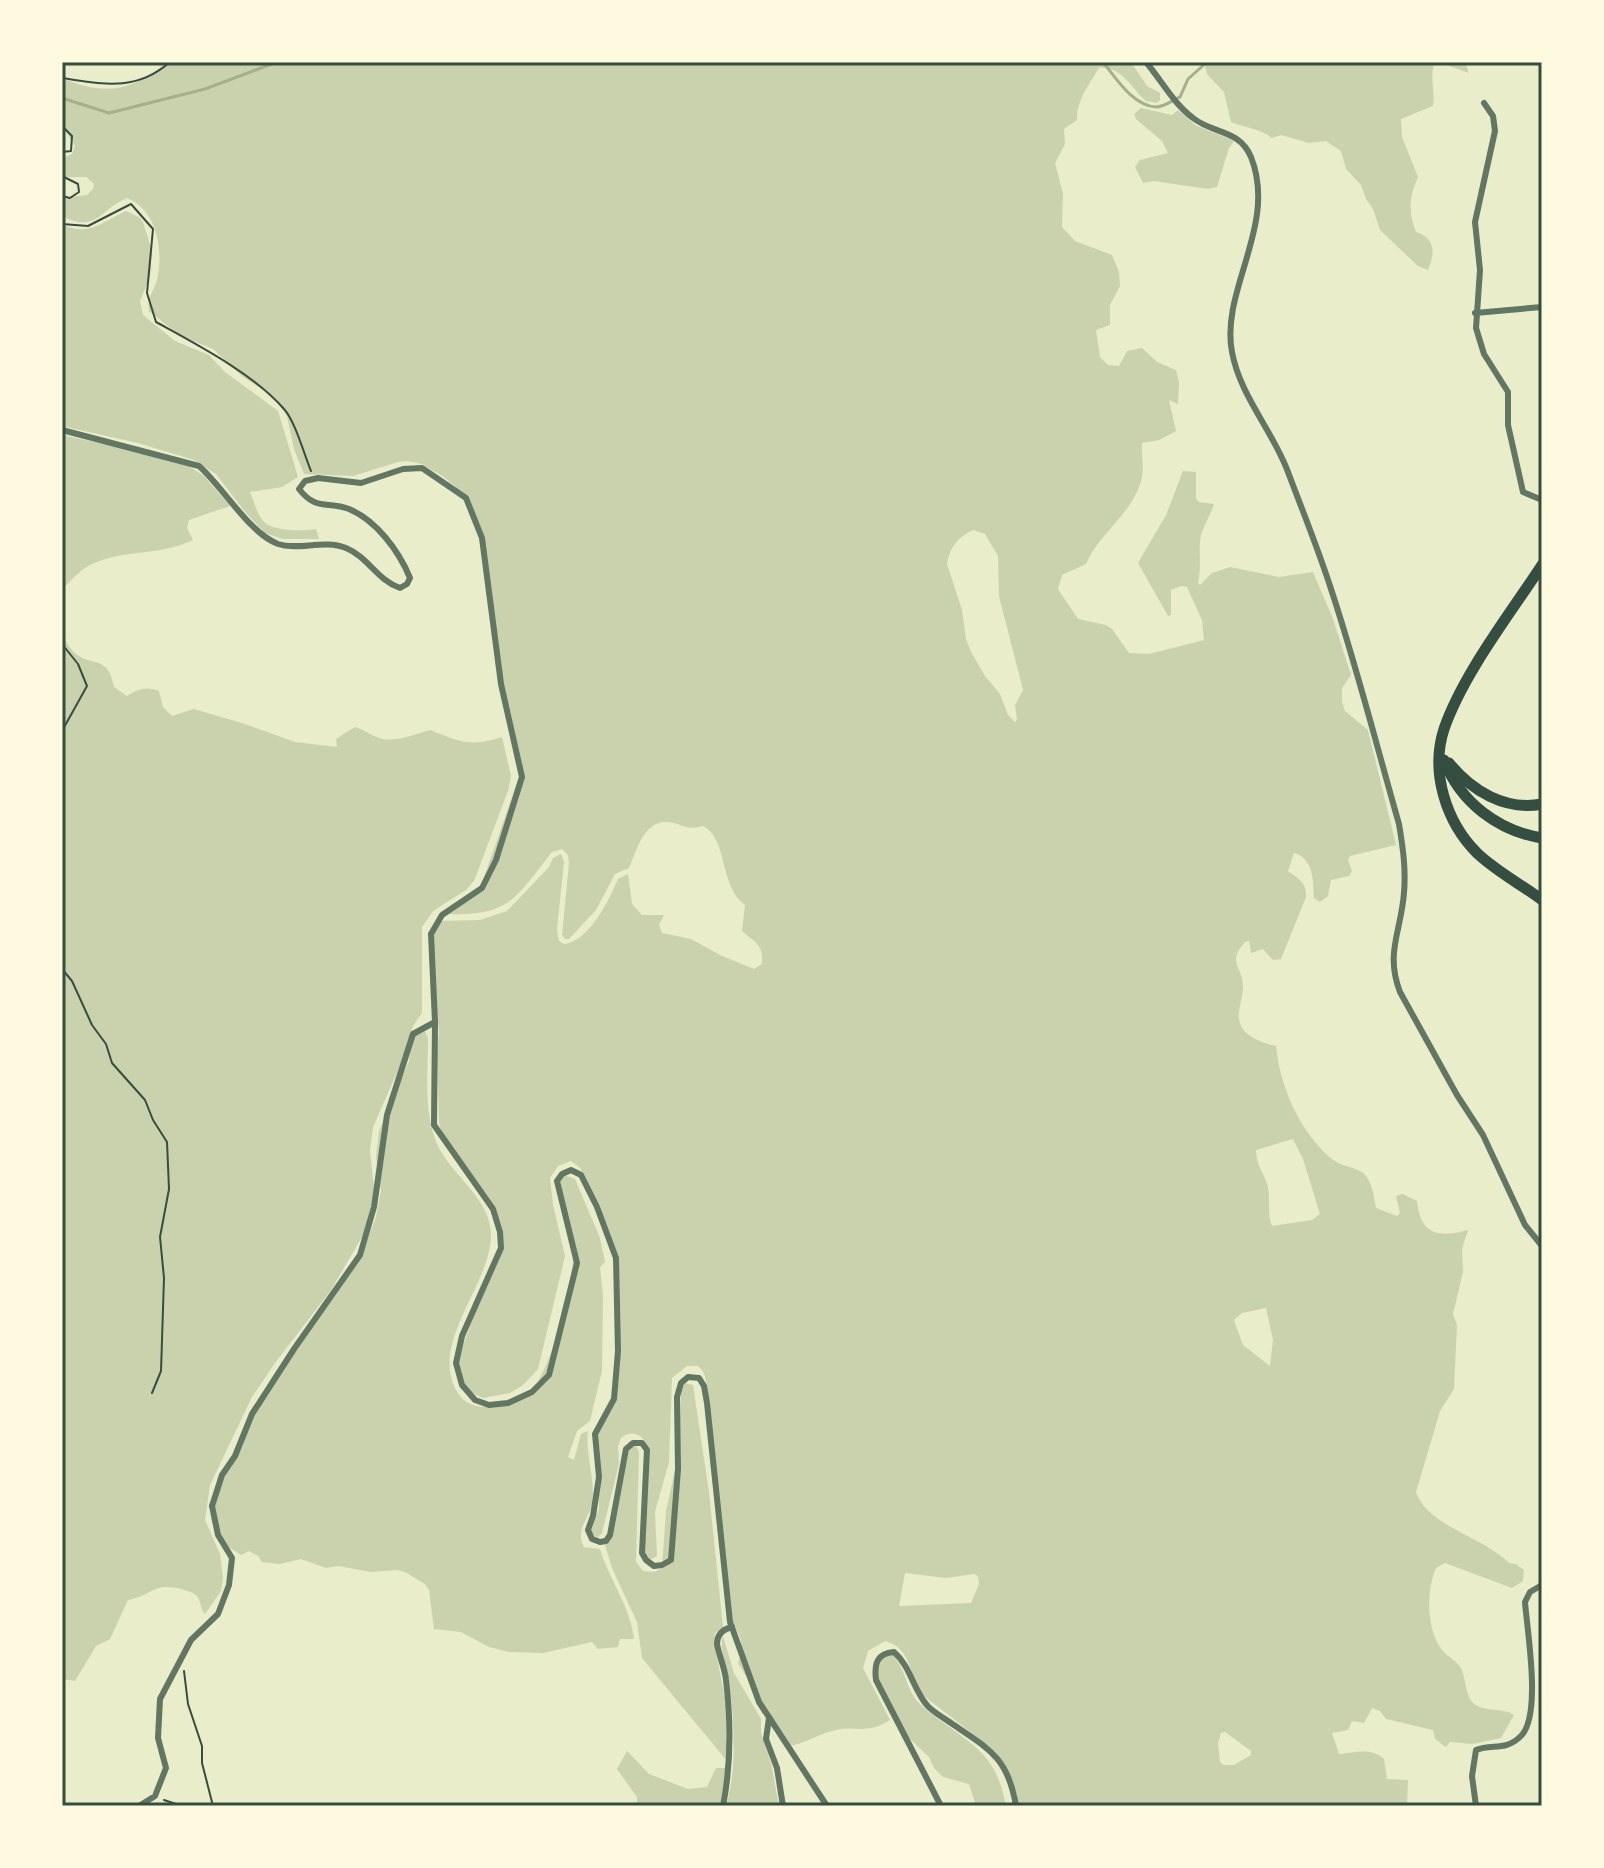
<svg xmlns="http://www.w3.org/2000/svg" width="1604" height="1868" font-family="'Playfair Display',serif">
<rect width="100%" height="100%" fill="#e9edc9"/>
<!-- green -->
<g fill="#cad2ad" fill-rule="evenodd">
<path d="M167 62H1131L1147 86 1160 93V100L1157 103 1146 101C1131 88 1122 66 1099 68 1089 85 1076 101 1077 120L1064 129 1065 144 1055 163 1063 194 1062 227 1075 241 1112 255 1119 272 1120 286 1110 305V325L1096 330 1100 357 1108 365 1119 366 1127 351 1142 348 1157 362 1176 370 1179 383 1178 404 1169 400 1176 431 1159 440 1142 443C1141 459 1146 470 1139 487 1127 518 1098 535 1086 564L1062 575 1058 589 1078 619 1106 625 1112 629 1129 653 1149 654 1204 640 1202 620 1187 587 1181 586 1171 590V615L1168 616 1138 563 1166 515 1183 471 1196 472V499L1199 502 1214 504C1211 514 1204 525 1201 535 1198 550 1202 567 1198 583L1200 585 1212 573 1230 567 1279 577 1313 572 1333 619 1351 675 1342 688V702L1345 711 1368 730 1396 845 1350 856 1348 860 1352 871 1349 876 1331 880 1328 896 1320 902 1314 898C1313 882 1314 858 1294 853L1288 871C1297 878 1307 882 1306 897L1281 959 1273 960 1263 949 1251 953 1249 941 1245 942C1226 964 1243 965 1243 987 1243 996 1240 1003 1239 1012 1236 1034 1259 1042 1276 1046 1280 1085 1297 1125 1325 1153 1339 1166 1343 1164 1358 1170 1372 1175 1374 1197 1376 1208L1397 1216 1400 1213 1396 1196 1403 1194 1417 1201C1420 1235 1439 1238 1468 1230L1462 1249 1463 1272 1453 1314 1457 1325 1454 1389 1440 1411 1416 1492C1427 1526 1484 1537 1509 1563L1516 1564 1524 1570 1523 1581 1512 1588 1445 1563 1436 1568C1426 1591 1426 1631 1443 1651 1449 1658 1456 1660 1461 1668 1466 1678 1465 1695 1473 1703 1484 1713 1503 1707 1514 1715L1501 1738 1473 1744 1450 1742 1446 1747 1435 1739 1433 1730 1386 1719 1380 1711 1372 1708 1364 1723 1352 1721 1348 1730 1332 1733 1339 1754C1355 1753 1371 1747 1384 1759L1387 1779 1408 1780 1407 1806H1016L1004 1765 995 1751 924 1696C907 1676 914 1649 885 1641L868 1651 863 1668 890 1720C865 1736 856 1724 832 1731 817 1735 804 1744 788 1746L738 1663C745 1648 742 1635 731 1623 723 1555 714 1487 707 1419 705 1402 712 1377 698 1366H687L672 1378 669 1462 655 1512 657 1556 650 1560 644 1557 647 1447C644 1434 631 1429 621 1438L618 1446 619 1464 602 1533 597 1538 591 1532 599 1508 598 1432 614 1394 618 1320 613 1255 587 1182 580 1168 571 1161 558 1166 550 1178 553 1205 565 1256 538 1369 522 1386 510 1393 483 1398 467 1391 458 1364 460 1354 501 1240 498 1217 443 1137 439 1123 437 1051 439 1033 430 937 438 921 480 920 507 911 549 867 553 858 561 854 564 862 557 929 559 941 564 944C589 942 609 900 618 879L628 874 632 904 642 915H664L659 925 662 933 691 939 720 955 754 969 762 964C764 944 754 942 742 931L745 905C719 887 728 838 703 826 682 831 684 823 666 822 643 822 636 852 629 868L615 874 596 910 569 939H565L562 935 569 863 568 855 562 849 552 852C514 900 510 916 444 914L481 886 519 777 486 594 480 535 460 491 444 477 422 464 407 461 398 462 353 476 304 474 294 449 287 416 274 397 242 376 213 349 179 335 149 311C146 297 156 289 158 275 163 247 156 210 127 198 100 209 97 234 62 216V198L87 195 93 189 94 184 86 177H62V158L72 154 75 146 62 126V78C103 96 132 92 167 62ZM973 530 985 534 998 556 999 596 1023 690 1015 705 1017 719 1015 722 1008 715 1000 694 985 676 971 652 966 639 962 610 947 564C949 548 959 536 973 530ZM1293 1139 1303 1159 1320 1214 1312 1220 1272 1226C1266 1210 1272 1196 1266 1181 1261 1168 1257 1166 1256 1150ZM1266 1308 1273 1340 1270 1366 1243 1345 1234 1320 1242 1313ZM905 1573 946 1578 974 1574 978 1576 979 1584 971 1603 899 1606ZM1225 1732 1251 1751V1755L1234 1765H1224L1220 1762 1218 1743 1221 1733Z"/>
<path d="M1204 62H1465L1469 73 1444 64H1434C1430 79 1435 91 1433 106L1401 119 1402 137 1418 177C1409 197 1408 212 1416 232 1436 238 1435 254 1428 270L1418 266 1380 230 1373 209 1366 199 1361 185 1346 169 1341 151 1326 141 1309 143 1281 135 1272 138C1260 128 1245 128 1231 122L1224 92 1207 74Z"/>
<polygon points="1141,108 1172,115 1178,110 1195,125 1234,141 1229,148 1217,187 1208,189 1154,181 1143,183 1135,167 1140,160 1168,153 1162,141 1136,119 1134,114"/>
<path d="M126 211 139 217 143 222 152 251 150 277 140 301 143 315 175 341 209 355 225 372 278 411 298 477 282 487 250 492C254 501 257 515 264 522 276 532 302 531 316 529L319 539H283L265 533 245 512 216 474 194 460 138 443 62 426V224C88 238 103 221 126 211Z"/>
<path d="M62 435 136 451 190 467 204 476 230 506 189 520 187 528 193 540C160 556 123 549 90 565 80 570 70 581 62 590Z"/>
<path d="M62 633C65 638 68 646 72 650 89 669 108 652 114 687L127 696C138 689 146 686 159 691L163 707 172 716 194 709 245 724 295 742 337 747 336 739 355 727C365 730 370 735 379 738 394 743 416 734 430 730 460 742 470 747 502 737L511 776 508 791 474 881 466 890 433 911 422 927V1013L413 1026 402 1061 373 1127 370 1151 374 1189 366 1230 331 1290 275 1363 252 1397 210 1485 205 1520 220 1554 223 1578 221 1591 205 1614C200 1608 201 1602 197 1596 193 1592 189 1592 185 1590 152 1581 155 1595 128 1600L110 1639 96 1646 75 1681 62 1679Z"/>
<path d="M425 1031 428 1038C428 1072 423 1115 438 1146 452 1175 490 1199 491 1233 493 1281 431 1340 455 1388 463 1405 478 1409 495 1406 508 1404 524 1397 533 1388 551 1370 575 1277 573 1251 571 1227 564 1203 560 1179L565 1175 575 1179 600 1238 605 1262 600 1267 603 1295 602 1371 590 1421 577 1431 568 1457 574 1460 581 1434 588 1431C585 1456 596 1479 592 1504 588 1520 575 1530 584 1547L600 1549C609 1579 631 1608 634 1639H620L618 1647 598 1649 592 1642 543 1653 509 1652 489 1647 461 1632 434 1629 429 1590 425 1584 405 1572 397 1570 371 1572 338 1566 326 1568 301 1559 280 1564 262 1562 258 1556 249 1551 241 1555 221 1542 211 1519 217 1487 271 1379 365 1246 376 1217 381 1190 376 1157 379 1131 409 1061 413 1034 417 1035Z"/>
<polygon points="684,1383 693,1385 709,1492 723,1627 715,1633 714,1642 726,1704 727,1761 642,1658 637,1622 612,1568 605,1545 608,1542 630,1446 636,1446 639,1452 636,1562 643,1571 654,1572 662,1568 666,1511 679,1451 681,1390"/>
<path d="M723 1636 734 1673 761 1719V1733L771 1763 779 1806H726C736 1773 734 1738 732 1705 731 1688 718 1648 723 1636Z"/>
<path d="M890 1653C905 1665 905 1686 917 1701 924 1709 933 1715 941 1721 978 1748 997 1758 1006 1806H976L969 1784 943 1777 934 1768 929 1757 908 1737 874 1673 873 1664 877 1656Z"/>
<polygon points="627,1751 649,1774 688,1789 707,1787 716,1768 727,1768 720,1806 637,1806 637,1797 617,1769"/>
</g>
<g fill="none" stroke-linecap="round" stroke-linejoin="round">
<!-- stream -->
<g stroke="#a3b18a" stroke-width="3">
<path d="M1103 62C1116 78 1133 106 1156 107 1164 107 1173 100 1180 97L1188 79 1207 62"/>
<polyline points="62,98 109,113 205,89 277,62"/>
</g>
<!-- path -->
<g stroke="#344e41" stroke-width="2">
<path d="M62 78C103 84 136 92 170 62"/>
<polyline points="62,126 72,136 71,151 62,152"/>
<polyline points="62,176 78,184 79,192 70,198 62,196"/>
<path d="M62 224 88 226 131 204 153 229 147 293 156 322C196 344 254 374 284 409 295 421 304 454 311 471"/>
<polyline points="62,644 78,664 87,686 62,731"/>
<polyline points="62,969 72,981 92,1025 106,1044 112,1063 145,1100 153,1120 167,1142 169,1189 160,1237 164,1278 161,1371 152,1393"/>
<polyline points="184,1671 188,1704 202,1746 202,1763 213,1806"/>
<polyline points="164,1800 182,1806"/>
</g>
<!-- minor -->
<g stroke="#617663" stroke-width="6">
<path d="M1146 62C1161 80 1174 104 1193 118 1213 134 1239 129 1251 157 1278 225 1220 290 1232 352 1240 396 1273 431 1288 472 1303 512 1319 551 1332 592 1357 668 1377 747 1399 824 1403 848 1406 869 1404 893 1401 932 1385 953 1400 992L1457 1095 1483 1135 1525 1225 1542 1246"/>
<polyline points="1484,103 1493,116 1495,131 1475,222 1480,270 1476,328 1484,354 1508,392 1508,425 1523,492 1542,500"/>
<polyline points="1475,313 1542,307"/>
<path d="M62 430 199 466C223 487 249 533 278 544 298 551 324 539 346 548 368 557 378 581 400 588L407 584 410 578C399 551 376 520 349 509 327 501 316 511 299 489L305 481 318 478 361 483 403 469 422 468 466 498 482 538 501 684 522 777 496 860 482 888 442 915 431 934 435 1022 434 1125 493 1209 500 1232 501 1248 462 1336 456 1363 462 1385 475 1400 489 1405 508 1403 532 1392 549 1375 577 1263 557 1181 562 1174 571 1170 581 1175 597 1207 616 1258 618 1351 614 1399 595 1434 599 1477 593 1516 588 1530 592 1539 600 1542 606 1541 610 1535 626 1449 633 1443H642L647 1450 642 1553 646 1560 654 1566 662 1565 671 1560 678 1469 677 1397 681 1383 688 1377 699 1378 704 1386 707 1403 730 1622 759 1702 827 1806"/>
<polyline points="769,1718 766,1739 777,1768 783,1806"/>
<polyline points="139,1806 155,1796 166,1768 158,1738 160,1699 191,1640 218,1614 229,1585 232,1558 218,1535 212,1506 222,1475 235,1456 252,1414 294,1349 360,1255 374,1207 387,1115 413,1034 435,1022"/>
<path d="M723 1806C731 1765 731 1722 726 1680 725 1668 719 1656 717 1644 717 1634 724 1629 732 1627"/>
<path d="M941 1806 876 1680C874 1664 877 1653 894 1652 910 1666 913 1688 926 1704 932 1712 943 1717 951 1723 989 1749 1008 1757 1016 1806"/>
<path d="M1476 1806 1472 1776 1476 1750C1492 1743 1505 1752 1521 1736 1542 1715 1527 1630 1525 1602L1530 1592 1542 1585"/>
</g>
<!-- motorway -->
<g stroke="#344e41" stroke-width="11">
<path d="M1542 565C1510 614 1463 674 1444 729 1430 772 1446 822 1477 853 1497 872 1521 884 1542 900"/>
<path d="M1444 760C1460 802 1498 831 1542 838"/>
<path d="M1449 763C1472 791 1505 811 1542 804"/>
</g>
</g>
<!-- border -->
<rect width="1604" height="1868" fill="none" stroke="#fefae0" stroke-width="128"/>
<rect x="64" y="64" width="1476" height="1740" fill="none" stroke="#344e41" stroke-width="3"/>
</svg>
